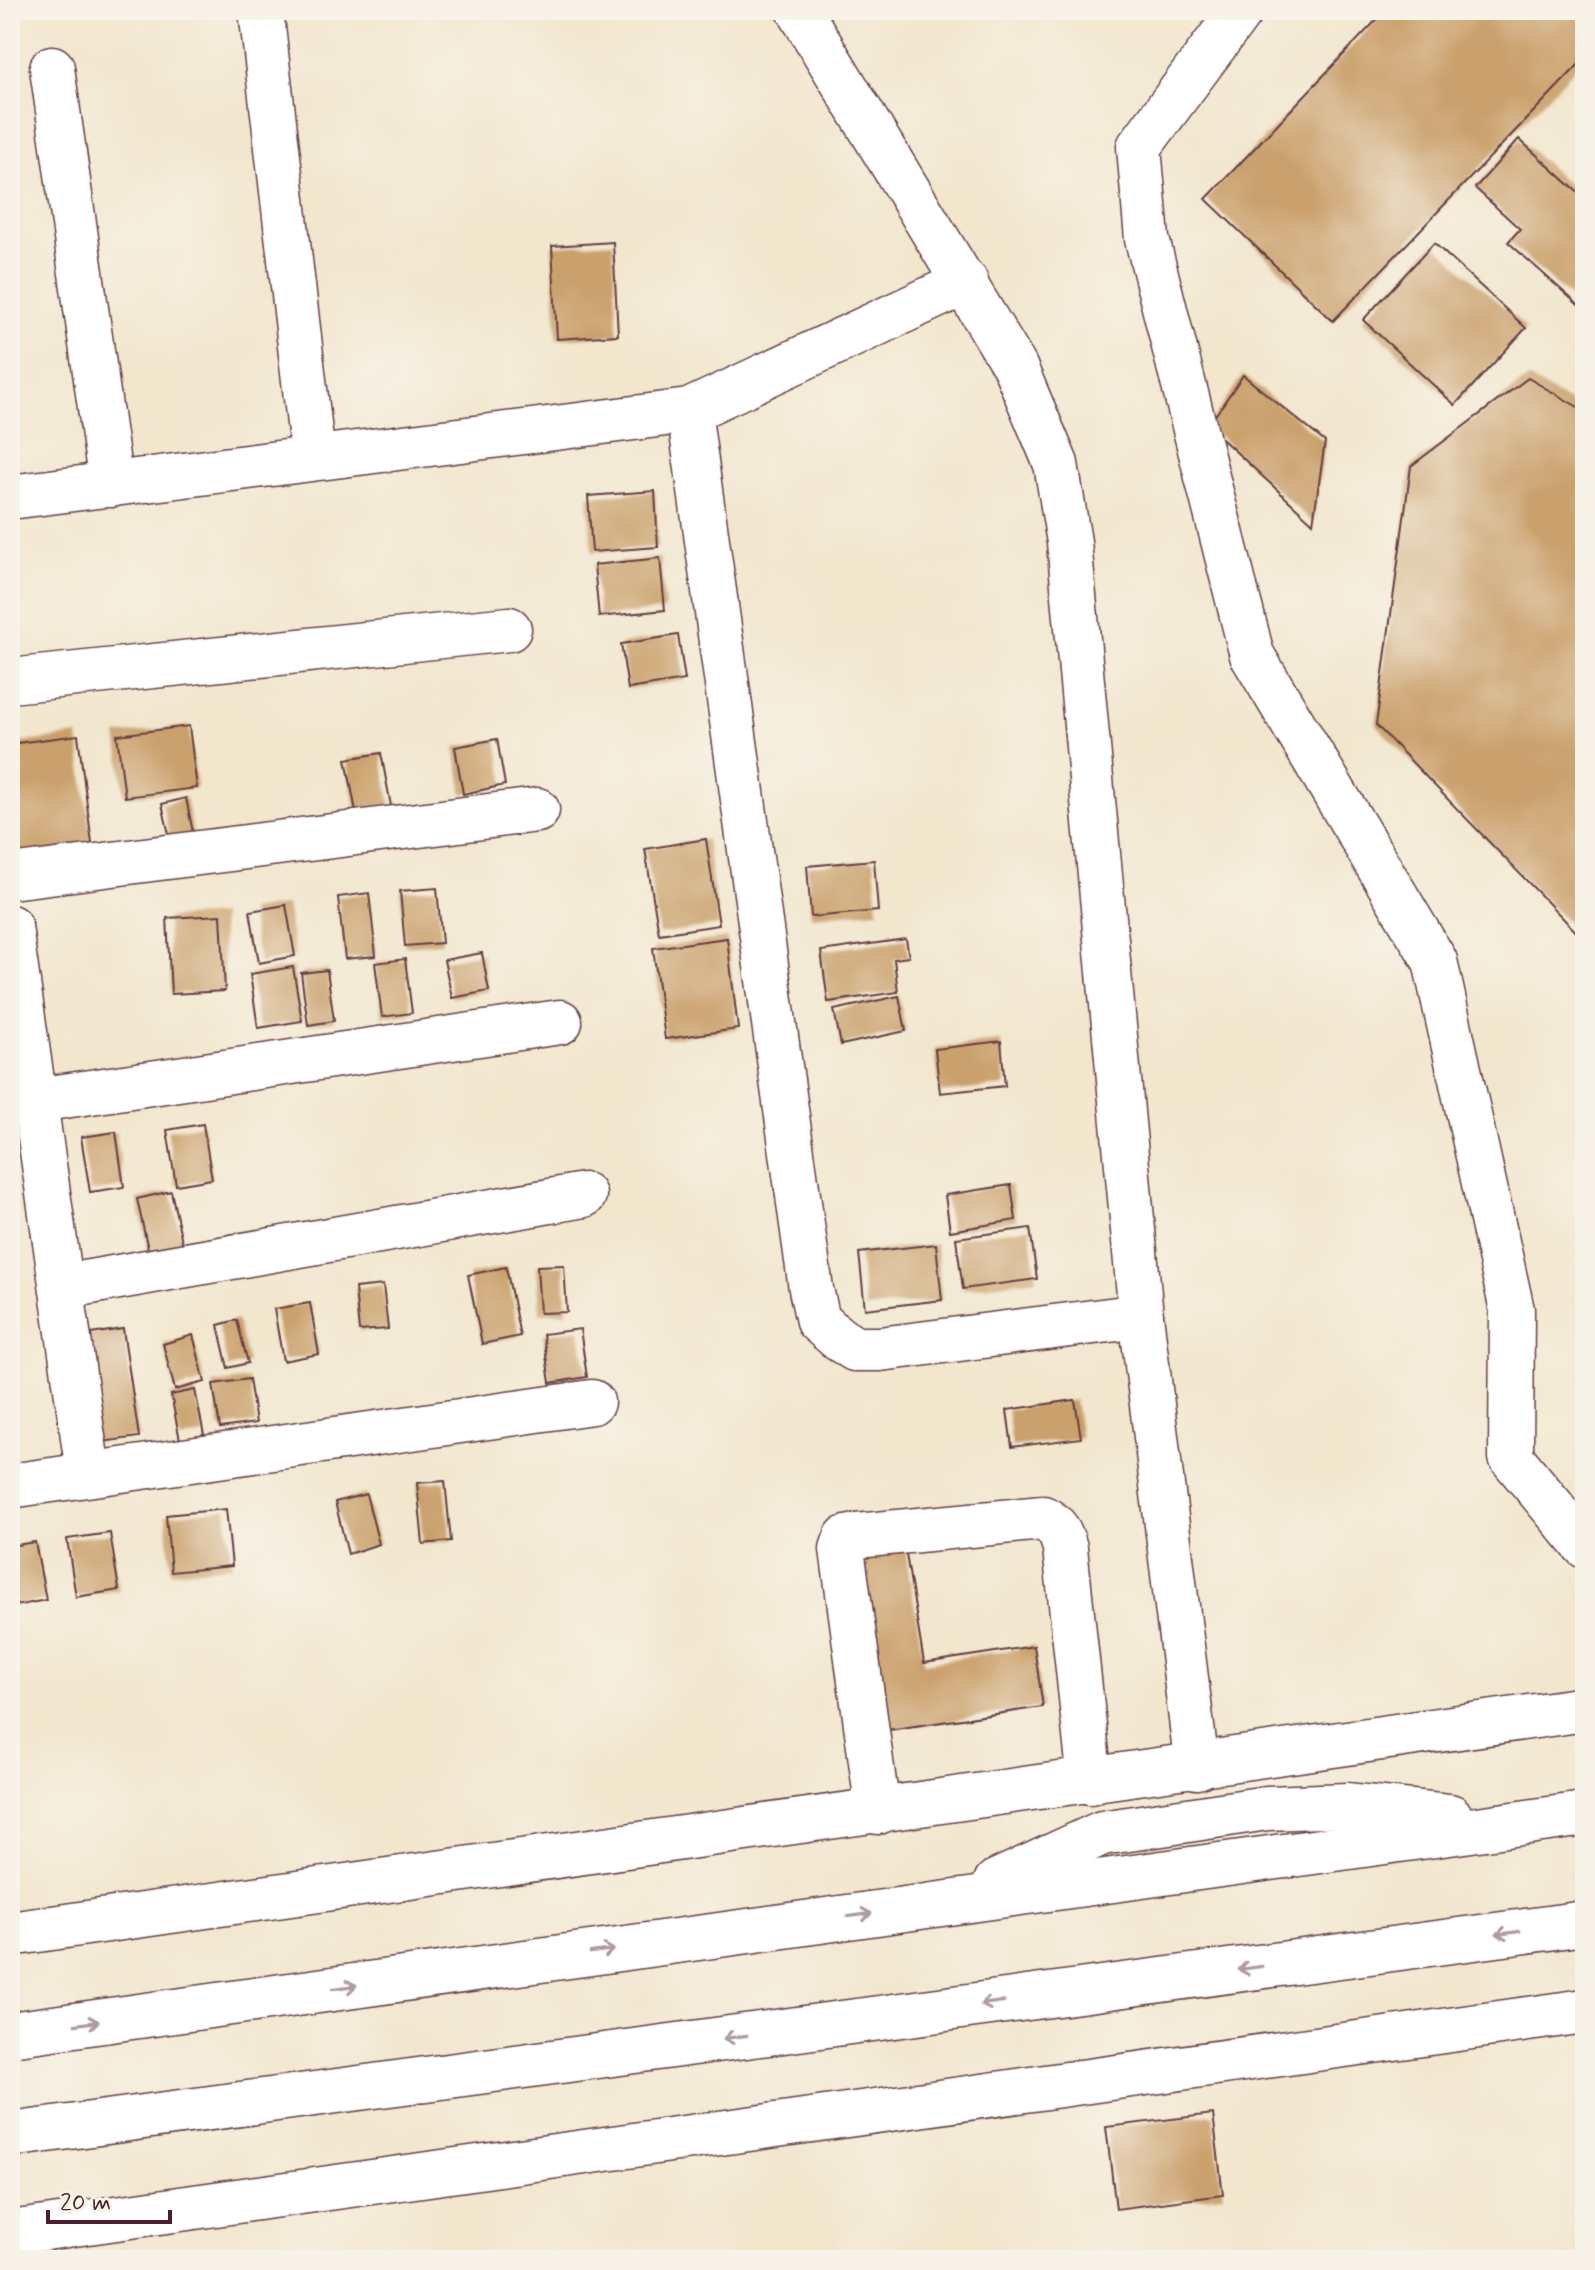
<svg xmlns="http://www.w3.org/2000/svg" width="1595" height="2270" font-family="Mynerve,sans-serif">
<rect width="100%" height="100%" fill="#f7f3e8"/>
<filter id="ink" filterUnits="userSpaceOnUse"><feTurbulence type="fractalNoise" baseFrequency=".0125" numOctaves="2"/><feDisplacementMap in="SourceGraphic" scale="16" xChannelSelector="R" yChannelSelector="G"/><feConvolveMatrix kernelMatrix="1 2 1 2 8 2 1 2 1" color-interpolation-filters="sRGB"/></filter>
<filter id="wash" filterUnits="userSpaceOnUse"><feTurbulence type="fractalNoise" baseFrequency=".006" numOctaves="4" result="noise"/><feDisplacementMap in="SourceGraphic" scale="32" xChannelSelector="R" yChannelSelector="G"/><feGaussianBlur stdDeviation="1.8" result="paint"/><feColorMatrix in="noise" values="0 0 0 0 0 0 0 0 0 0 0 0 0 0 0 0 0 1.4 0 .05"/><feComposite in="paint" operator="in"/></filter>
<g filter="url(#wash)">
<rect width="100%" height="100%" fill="#f2e6cd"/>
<g id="blocks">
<!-- building -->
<g fill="#caa06c">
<polygon points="1386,10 1585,10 1585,58 1333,321 1206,199"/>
<polygon points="1519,139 1585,199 1585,311 1508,242 1520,229 1475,188"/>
<polygon points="613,242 618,335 557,339 552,246"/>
<polygon points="1434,243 1526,328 1455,405 1363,320"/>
<polygon points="1243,375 1325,442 1313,523 1208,426"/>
<polygon points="1528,378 1585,411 1585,941 1376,725 1411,466"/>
<polygon points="655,491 658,547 592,552 588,496"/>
<polygon points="660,558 665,610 599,617 594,565"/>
<polygon points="678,635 685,680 628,689 621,644"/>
<polygon points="189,726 197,788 125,797 117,735"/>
<polygon points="78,735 94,859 16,869 10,825 10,744"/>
<polygon points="497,739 505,785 463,794 455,747"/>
<polygon points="381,753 391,806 356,812 346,759"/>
<polygon points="186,798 196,847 173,852 162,804"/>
<polygon points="706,839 719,925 659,934 645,849"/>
<polygon points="874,860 878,911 811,917 807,866"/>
<polygon points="437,888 442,943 405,946 400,891"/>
<polygon points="369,893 376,956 345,959 338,897"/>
<polygon points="286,905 295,956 259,963 250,911"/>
<polygon points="221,915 225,991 171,994 167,918"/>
<polygon points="727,938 738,1029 665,1039 653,948"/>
<polygon points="906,939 909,957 894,959 898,992 828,1002 821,951"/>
<polygon points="482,953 489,991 452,998 444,960"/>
<polygon points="405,959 412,1013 382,1017 375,963"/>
<polygon points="293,967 302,1021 258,1028 250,974"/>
<polygon points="327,970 334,1021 308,1025 301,973"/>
<polygon points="899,996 906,1031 841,1045 834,1010"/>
<polygon points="1001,1041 1005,1086 940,1093 935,1049"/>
<polygon points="203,1124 212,1179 176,1185 167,1130"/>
<polygon points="116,1132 124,1187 90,1192 81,1137"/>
<polygon points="1011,1185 1016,1220 950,1231 945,1195"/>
<polygon points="171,1191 183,1246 149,1254 137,1199"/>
<polygon points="1030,1228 1037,1279 963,1289 956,1238"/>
<polygon points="936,1244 942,1300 865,1309 859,1253"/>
<polygon points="564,1265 567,1312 540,1313 537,1266"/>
<polygon points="506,1267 520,1336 482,1344 468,1275"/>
<polygon points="383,1285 388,1329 359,1331 355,1288"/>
<polygon points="310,1303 319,1354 283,1361 274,1309"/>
<polygon points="237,1320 248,1363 228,1368 218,1325"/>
<polygon points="123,1329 139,1437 94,1443 78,1336"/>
<polygon points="580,1329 587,1377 550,1383 543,1334"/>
<polygon points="193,1335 205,1382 175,1390 163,1344"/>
<polygon points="249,1379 256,1423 220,1428 213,1384"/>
<polygon points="195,1390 204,1435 180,1440 171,1395"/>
<polygon points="1075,1400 1081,1438 1012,1447 1007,1410"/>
<polygon points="445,1481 451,1541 423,1544 417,1483"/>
<polygon points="366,1494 379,1544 348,1554 335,1502"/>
<polygon points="226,1509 232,1566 171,1572 166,1515"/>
<polygon points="110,1533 119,1590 76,1597 67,1539"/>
<polygon points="35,1542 46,1600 10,1607 10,1546"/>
<polygon points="904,1542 924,1663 1034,1646 1043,1707 874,1732 850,1549"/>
<polygon points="1213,2114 1223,2195 1116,2209 1106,2127"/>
</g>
</g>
</g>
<g filter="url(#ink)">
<use href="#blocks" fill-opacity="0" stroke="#633d43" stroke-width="2"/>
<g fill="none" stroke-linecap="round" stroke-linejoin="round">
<!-- minor casing -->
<g stroke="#633d43" stroke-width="47">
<g id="minor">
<polyline points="261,10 313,458"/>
<polyline points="799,10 1015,367 1056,464 1069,542 1141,1316 1197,1767"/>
<polyline points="1241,10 1139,147 1147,239 1252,655 1435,961 1512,1310 1511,1457 1585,1546"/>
<polyline points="52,68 111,485"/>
<polyline points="689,411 811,1289 818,1321 839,1339 855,1349 880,1349 1141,1316"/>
<polyline points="10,497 689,411 966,282"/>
<polyline points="10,681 509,629"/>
<polyline points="10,877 537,810"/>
<polyline points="10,927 88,1472"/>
<polyline points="10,1104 560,1022"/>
<polyline points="62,1287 584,1195"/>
<polyline points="10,1486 592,1402"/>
<path d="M878 1812 842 1549 846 1538 856 1536 1043 1518C1057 1525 1061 1533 1065 1548L1090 1782"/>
<polyline points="996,1882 1102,1833 1267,1808 1348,1805 1450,1816"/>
<polyline points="10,1934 1585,1709"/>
<polyline points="10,2034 1585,1814"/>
<polyline points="10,2135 1585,1923"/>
<polyline points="10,2233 1585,2011"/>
</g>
</g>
<!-- minor -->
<use href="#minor" stroke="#fff" stroke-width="44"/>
</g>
<!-- one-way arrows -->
<defs><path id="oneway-shaft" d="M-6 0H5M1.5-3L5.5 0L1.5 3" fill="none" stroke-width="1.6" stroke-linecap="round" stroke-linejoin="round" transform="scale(2)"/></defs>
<g stroke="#ae9aa0">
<use href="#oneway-shaft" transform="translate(860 1915) rotate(-8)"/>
<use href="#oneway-shaft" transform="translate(1508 1933) rotate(172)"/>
<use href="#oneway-shaft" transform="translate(602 1951) rotate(-8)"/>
<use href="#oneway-shaft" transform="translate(1250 1968) rotate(172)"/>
<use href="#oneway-shaft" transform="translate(345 1987) rotate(-8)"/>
<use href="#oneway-shaft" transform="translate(992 2003) rotate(172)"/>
<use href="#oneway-shaft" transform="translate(87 2023) rotate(-8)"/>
<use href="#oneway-shaft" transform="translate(735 2037) rotate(172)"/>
</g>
</g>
<!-- margin -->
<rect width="1595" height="2270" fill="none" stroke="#f7f3e8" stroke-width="40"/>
<!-- scale -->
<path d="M48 2210v12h122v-12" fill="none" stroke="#4a1f2b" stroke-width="4"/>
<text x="60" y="2210" font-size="24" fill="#4a1f2b" stroke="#f7f3e8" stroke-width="6" paint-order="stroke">20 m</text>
</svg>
